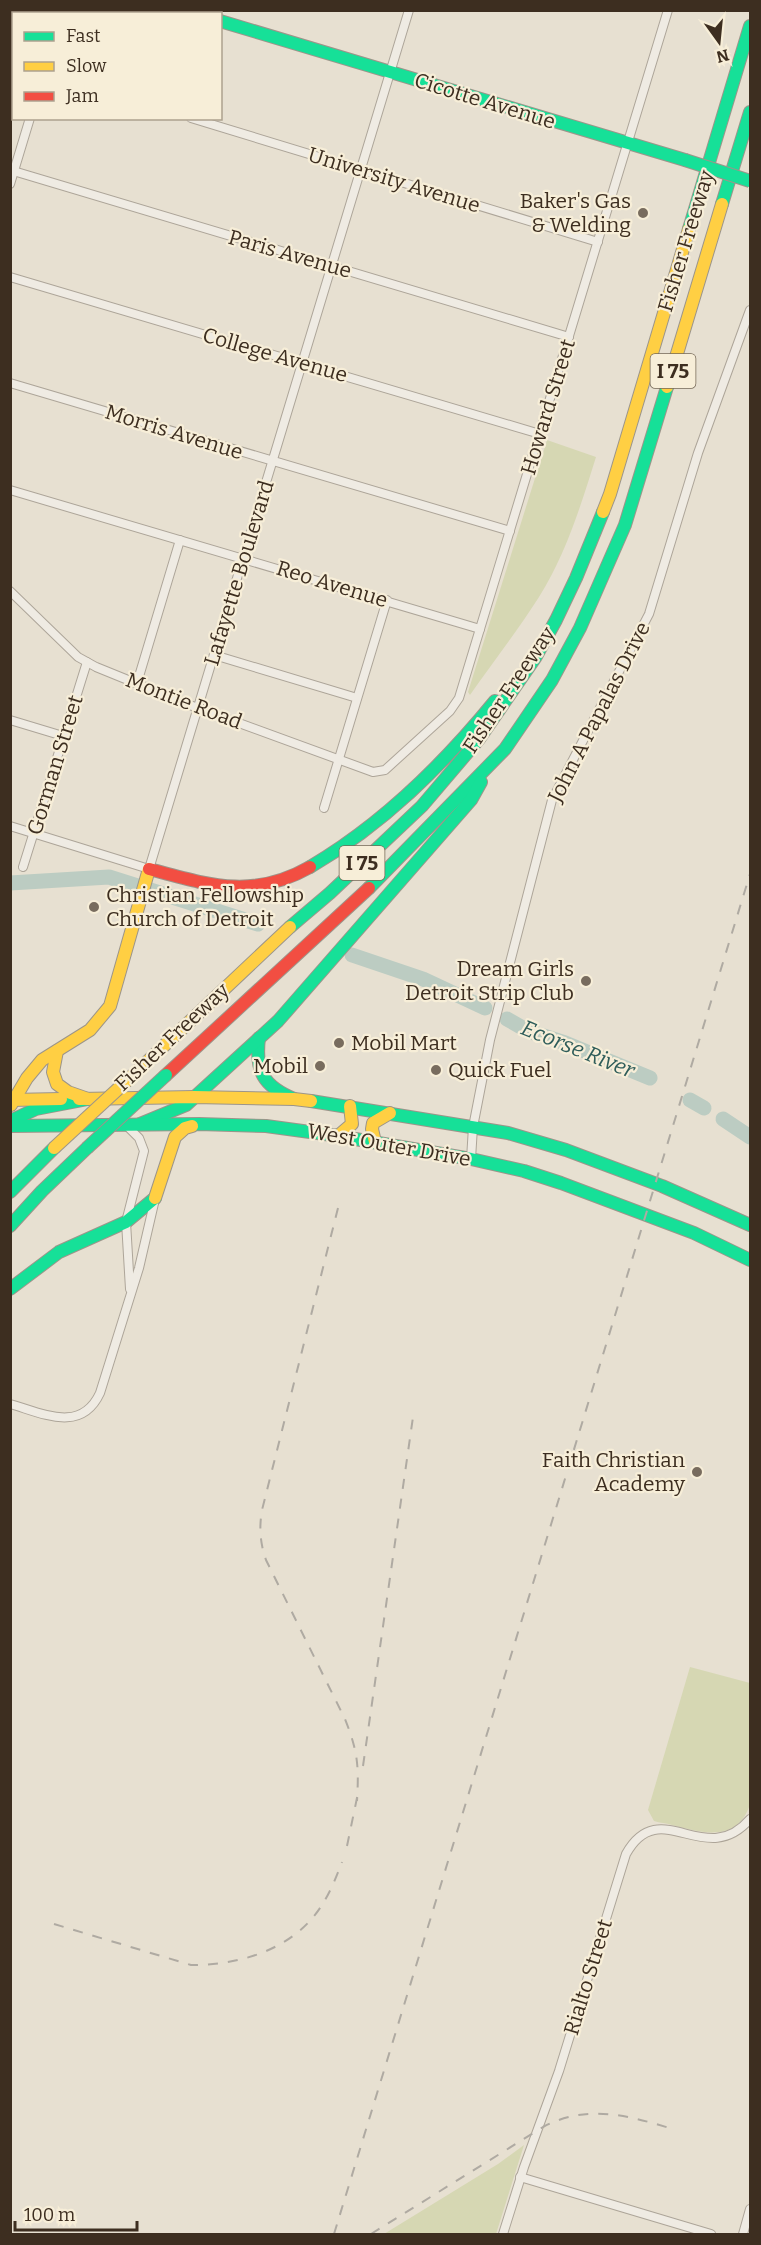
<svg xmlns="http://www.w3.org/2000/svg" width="761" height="2245" font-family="Bitter,serif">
<rect width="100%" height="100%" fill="#e7e0d1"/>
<!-- green -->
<g fill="#d6d7b3">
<path d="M547 440 596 457C581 505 566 554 539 597 518 630 493 662 470 695L468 692Z"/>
<path d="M690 1667 750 1683V1804C738 1843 702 1833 672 1825 666 1823 660 1823 654 1821L648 1810Z"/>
<polygon points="524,2145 496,2234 384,2234 498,2164"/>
</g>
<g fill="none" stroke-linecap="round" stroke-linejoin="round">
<!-- river -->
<g stroke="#bcccc2" stroke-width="15">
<polyline points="10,883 109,877 258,924"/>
<polyline points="352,955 423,979 485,1008"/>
<polyline points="507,1019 528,1031 565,1043 650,1078"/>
<polyline points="690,1100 704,1108"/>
<polyline points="723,1119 750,1137"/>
</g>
<!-- street casing -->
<g stroke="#ada599" stroke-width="10">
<g id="street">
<polyline points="61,14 62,10"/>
<polyline points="10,64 14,65"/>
<polyline points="191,118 598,242"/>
<polyline points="10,170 569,337"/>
<polyline points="10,184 30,118"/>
<polyline points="10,277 540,434"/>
<polyline points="10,383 510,531"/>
<polyline points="10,490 480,629"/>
<polyline points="10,591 78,657 96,667 187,704 373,772 385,770 450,711 459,698 668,10"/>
<polyline points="214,655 357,698"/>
<polyline points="137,683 180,540"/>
<polyline points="10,720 63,736"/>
<polyline points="324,808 387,600"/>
<polyline points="10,826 149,869 409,10"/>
<polyline points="23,867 87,662"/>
<polyline points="125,1124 139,1138 144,1151 126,1222 130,1289"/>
<polyline points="471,1159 473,1127 490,1040 552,800 649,614 698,453 750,310"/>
<path d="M10 1404C42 1413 81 1434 100 1393L139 1268 155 1199"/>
<polyline points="520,2177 711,2234"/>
<path d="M503 2234 524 2167 559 2071 626 1854C660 1793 705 1871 750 1819"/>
<polyline points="743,2234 750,2209"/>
</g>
</g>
<!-- fast casing -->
<g stroke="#9c958a" stroke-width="14">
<g id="fast">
<polyline points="185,10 195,14"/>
<polyline points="220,21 685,160"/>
<polyline points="722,204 750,112"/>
<polyline points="689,229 750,26"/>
<path d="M310 867C383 824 442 766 495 701"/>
<polyline points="369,888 505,749 552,680 580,628 625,525 667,387"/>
<polyline points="290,927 330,893 422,806 479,739 535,658 556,620 576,578 603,512"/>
<path d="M259 1038C255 1071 263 1086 294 1099"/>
<polyline points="311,1101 508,1133 566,1150 662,1186 750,1225"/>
<polyline points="10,1121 36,1109 88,1099"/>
<polyline points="140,1124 186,1105 278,1021 471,800 481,782"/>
<polyline points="10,1126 199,1124 266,1126 332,1135 471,1159 524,1171 561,1183 694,1233 750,1260"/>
<polyline points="10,1192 54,1148"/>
<polyline points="10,1226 42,1191 87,1148"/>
<polyline points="10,1289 59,1252 126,1222 155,1198"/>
</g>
</g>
<!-- slow casing -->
<g stroke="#9c958a" stroke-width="14">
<g id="slow">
<polyline points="667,387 722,204"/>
<polyline points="603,512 610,494 689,229"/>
<polyline points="57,1051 53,1072 57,1084 68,1092 88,1099"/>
<polyline points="132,1076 290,927"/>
<polyline points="79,1099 194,1097 294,1099 311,1101"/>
<polyline points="10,1100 61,1099"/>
<polyline points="11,1105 27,1078 42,1060 90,1030 110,1006 149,869"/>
<polyline points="338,1136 352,1124 350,1106"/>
<polyline points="375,1142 372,1129 373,1123 390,1113"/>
<polyline points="155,1198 175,1137 185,1128 192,1126"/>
</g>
</g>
<!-- jam casing -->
<g stroke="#9c958a" stroke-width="14">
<g id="jam">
<path d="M149 869C209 885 252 900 310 867"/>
<polyline points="166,1075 369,888"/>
</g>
</g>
<!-- street -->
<use href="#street" stroke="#efebe3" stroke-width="8"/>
<!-- fast -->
<use href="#fast" stroke="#16e098" stroke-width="12"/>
<!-- slow -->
<use href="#slow" stroke="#ffcf43" stroke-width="12"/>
<!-- jam -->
<use href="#jam" stroke="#f24e42" stroke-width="12"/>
<!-- rail -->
<g stroke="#afaaa2" stroke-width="2" stroke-dasharray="10 10" stroke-linecap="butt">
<path d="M338 1208 262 1510C259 1528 260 1543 266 1560L345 1719C358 1752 359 1766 357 1801"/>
<polyline points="363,1766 414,1410"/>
<polyline points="347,1846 358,1793"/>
<path d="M54 1924 191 1965C243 1965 298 1948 325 1900 332 1888 337 1875 342 1862"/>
<polyline points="334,2234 750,874"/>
<path d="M371 2234 543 2127C588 2103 630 2116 676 2130"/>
</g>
<!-- fast-bridge casing -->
<g stroke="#9c958a" stroke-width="14" stroke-linecap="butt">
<g id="fast-bridge">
<polyline points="685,160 750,181"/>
<polyline points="87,1148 166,1075"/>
</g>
</g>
<!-- slow-bridge casing -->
<g stroke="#9c958a" stroke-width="14" stroke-linecap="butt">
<polyline id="slow-bridge" points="54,1148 132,1076"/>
</g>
<!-- fast-bridge -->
<use href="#fast-bridge" stroke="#16e098" stroke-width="12"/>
<!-- slow-bridge -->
<use href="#slow-bridge" stroke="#ffcf43" stroke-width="12"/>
</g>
<!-- markers -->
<g fill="#786c5e" stroke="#f7eed8" stroke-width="2">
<circle cx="643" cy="213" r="6"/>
<circle cx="94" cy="907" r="6"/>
<circle cx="586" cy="981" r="6"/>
<circle cx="339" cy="1043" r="6"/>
<circle cx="320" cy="1066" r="6"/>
<circle cx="436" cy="1070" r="6"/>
<circle cx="697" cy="1472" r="6"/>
</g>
<g text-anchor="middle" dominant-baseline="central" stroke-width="4.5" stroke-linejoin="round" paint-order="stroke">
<!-- shield labels -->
<g fill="#f7eed8" stroke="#756857" stroke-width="1.5">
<rect x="650.5" y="354" width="45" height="34" rx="4.5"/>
<rect x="339.5" y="846" width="45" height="34" rx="4.5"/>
</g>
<g font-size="20" font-weight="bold" fill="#3d2e20">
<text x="673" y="371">I 75</text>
<text x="362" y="863">I 75</text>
</g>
<!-- street labels -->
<g font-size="21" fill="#3d2e20" stroke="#f7eed8">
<text transform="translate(485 101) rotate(17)">Cicotte Avenue</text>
<text transform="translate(394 180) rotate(17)">University Avenue</text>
<text transform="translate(686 241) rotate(-73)">Fisher Freeway</text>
<text transform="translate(290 254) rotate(16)">Paris Avenue</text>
<text transform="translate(275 355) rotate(16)">College Avenue</text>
<text transform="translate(548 407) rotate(-73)">Howard Street</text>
<text transform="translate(174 432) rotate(17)">Morris Avenue</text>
<text transform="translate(239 573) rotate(-73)">Lafayette Boulevard</text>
<text transform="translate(332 584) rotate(17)">Reo Avenue</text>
<text transform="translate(509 690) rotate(-56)">Fisher Freeway</text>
<text transform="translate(184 701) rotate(21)">Montie Road</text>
<text transform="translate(599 712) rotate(-63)">John A Papalas Drive</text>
<text transform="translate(55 765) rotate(-73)">Gorman Street</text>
<text transform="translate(172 1037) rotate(-43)">Fisher Freeway</text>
<text transform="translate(389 1145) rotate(10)">West Outer Drive</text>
<text transform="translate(588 1977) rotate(-73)">Rialto Street</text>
</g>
<!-- poi labels -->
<g font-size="21" fill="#3d2e20" stroke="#f7eed8" text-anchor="end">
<text x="631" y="201">Baker's Gas<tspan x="631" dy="24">&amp; Welding</tspan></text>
<text x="106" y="895" text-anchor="start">Christian Fellowship<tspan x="106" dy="24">Church of Detroit</tspan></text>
<text x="574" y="969">Dream Girls<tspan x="574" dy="24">Detroit Strip Club</tspan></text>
<text x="351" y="1043" text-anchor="start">Mobil Mart</text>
<text x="308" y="1066">Mobil</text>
<text x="448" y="1070" text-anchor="start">Quick Fuel</text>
<text x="685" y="1460">Faith Christian<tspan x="685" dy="24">Academy</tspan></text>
</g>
<!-- water labels -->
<g font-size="22" font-style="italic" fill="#2f5d5a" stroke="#f7eed8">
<text transform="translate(578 1049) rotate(22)">Ecorse River</text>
</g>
</g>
<!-- border -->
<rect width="761" height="2245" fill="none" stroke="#3d2e20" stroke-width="24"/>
<!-- legend -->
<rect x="12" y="12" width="210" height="108" fill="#f7eed8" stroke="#ada18e" stroke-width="1.5"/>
<rect x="24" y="32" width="30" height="9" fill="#16e098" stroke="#ada18e" stroke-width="1.5"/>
<text x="66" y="42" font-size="18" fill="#3d2e20">Fast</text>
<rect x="24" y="62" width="30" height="9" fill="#ffcf43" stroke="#ada18e" stroke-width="1.5"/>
<text x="66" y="72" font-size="18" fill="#3d2e20">Slow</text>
<rect x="24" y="92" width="30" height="9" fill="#f24e42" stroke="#ada18e" stroke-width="1.5"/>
<text x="66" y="102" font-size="18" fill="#3d2e20">Jam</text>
<!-- north arrow -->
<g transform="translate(719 42) rotate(165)" stroke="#f7eed8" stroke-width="4.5" paint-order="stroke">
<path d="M0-4.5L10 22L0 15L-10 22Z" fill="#3d2e20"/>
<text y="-9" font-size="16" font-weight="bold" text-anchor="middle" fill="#3d2e20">N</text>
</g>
<!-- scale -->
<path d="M15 2221v9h122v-9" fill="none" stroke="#3d2e20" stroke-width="3"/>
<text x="24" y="2221" font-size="18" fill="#3d2e20" stroke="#f7eed8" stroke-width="4.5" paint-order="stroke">100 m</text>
</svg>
